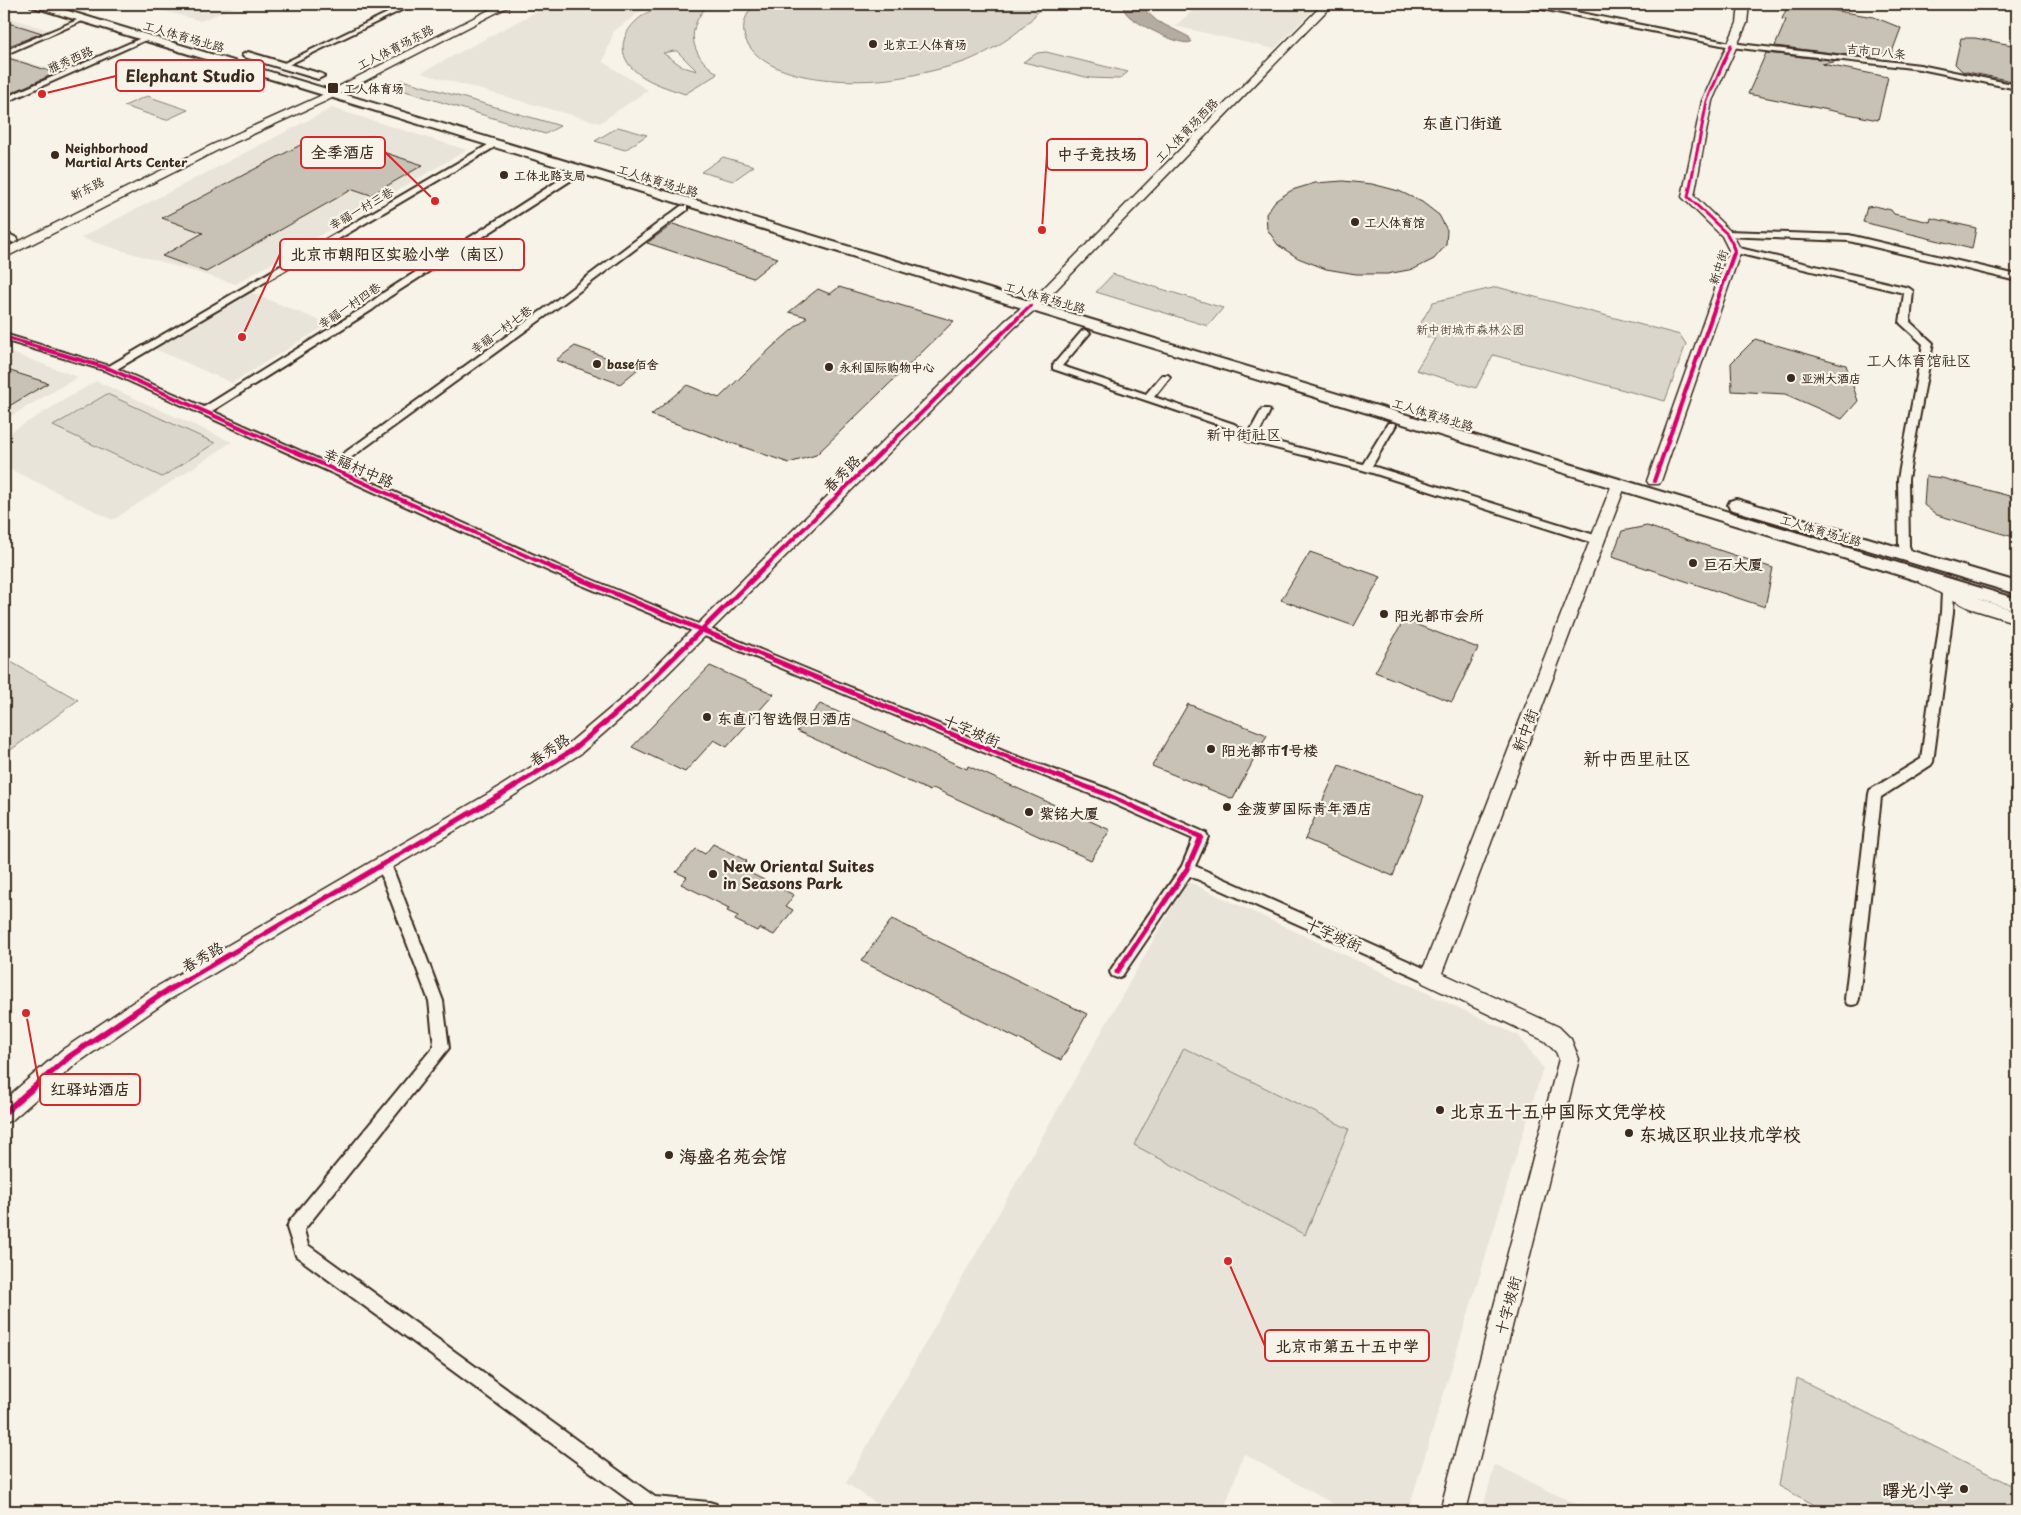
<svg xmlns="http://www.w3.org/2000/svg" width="2021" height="1515" font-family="'Playpen Sans','LXGW WenKai TC',sans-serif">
<rect width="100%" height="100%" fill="#f7f3e8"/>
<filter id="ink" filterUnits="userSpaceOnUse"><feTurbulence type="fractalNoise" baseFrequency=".02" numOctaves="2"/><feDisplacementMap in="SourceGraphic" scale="10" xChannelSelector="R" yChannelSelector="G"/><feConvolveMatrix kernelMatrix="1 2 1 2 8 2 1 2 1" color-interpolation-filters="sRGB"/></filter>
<g filter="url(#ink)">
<!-- built -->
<g fill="#e9e4d9">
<polygon points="138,4 241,4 201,21"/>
<polygon points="551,4 651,4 614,31 603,62 648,90 600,123 421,73"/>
<polygon points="1200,4 1319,4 1274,49 1175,26"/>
<polygon points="4,16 51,31 4,51"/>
<polygon points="6,55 62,73 4,99 4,56"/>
<polygon points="332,108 467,150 236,284 80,238"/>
<polygon points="252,293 328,324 232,383 155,349"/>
<polygon points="4,350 78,377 4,420"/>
<polygon points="96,381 232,442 113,520 4,466 4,436"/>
<polygon points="1187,881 1519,1036 1543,1068 1408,1511 1346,1511 1244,1454 1223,1511 888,1511 846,1483"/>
<polygon points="1495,1464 1589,1511 1482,1511"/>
</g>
<!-- green -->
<g fill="#dbd6cb" stroke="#8b8074" fill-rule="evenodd">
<path d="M709 4C685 28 689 54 717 73L716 75 685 94C668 88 646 82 633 69 609 45 633 16 658 8 674 3 693 4 709 4ZM674 51H677L697 71 683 67 663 53Z"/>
<path d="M755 4H1042C1031 28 989 53 964 62 942 69 920 74 897 78 856 84 763 84 745 38 741 25 746 13 755 4Z"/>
<polygon points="1046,52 1128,72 1119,79 1090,78 1023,62 1037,53"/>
<polygon points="402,80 554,124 560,126 545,134 389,86"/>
<polygon points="147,96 188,110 166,120 124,106"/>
<polygon points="618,127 647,135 625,150 595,141"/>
<polygon points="723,157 754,166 733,181 701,172"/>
<polygon points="1113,274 1223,308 1208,326 1096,292"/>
<polygon points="1497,287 1680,335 1686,344 1665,401 1493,355 1476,388 1416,370 1435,339 1415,333 1433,302"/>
<polygon points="107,394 215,443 162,477 53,426"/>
<polygon points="4,658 78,700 4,755"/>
<polygon points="1184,1048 1349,1129 1305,1235 1134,1145"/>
<polygon points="1797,1378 2017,1488 2017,1511 1826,1511 1779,1486"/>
</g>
<!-- water -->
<path fill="#b4aca0" stroke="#84786c" d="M1122 4H1144L1147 12 1157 21 1189 37 1191 42C1181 47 1140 25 1130 17 1126 14 1123 9 1122 4Z"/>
<!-- building -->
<g fill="#c8c1b6" stroke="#3b2a1e">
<polygon points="1795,4 1874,17 1901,28 1892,52 1865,57 1775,46 1786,20 1782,19 1788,5"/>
<polygon points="4,22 23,27 42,33 4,48"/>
<polygon points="1961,38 1975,38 2017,46 2017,82 1962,71 1955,64"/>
<polygon points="1766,53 1839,61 1822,64 1888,77 1878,120 1748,94"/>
<polygon points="4,57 5,57 56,73 4,96"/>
<polygon points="308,141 346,153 361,145 423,165 371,195 353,189 206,272 162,256 203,233 162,218"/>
<polygon points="1343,181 1372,184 1399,191 1422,202 1439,215 1447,230 1446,245 1434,259 1414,269 1387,274 1356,274 1326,269 1298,258 1278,245 1267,229 1266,214 1275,201 1292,190 1315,183"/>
<polygon points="1875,206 1891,210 1894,214 1930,222 1931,218 1976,228 1972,249 1863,222 1867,207"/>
<polygon points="673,224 778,258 753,278 647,243"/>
<polygon points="839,287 954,321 816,455 789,463 651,415 687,385 719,398 771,348 807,317 789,312 818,289 830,294"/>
<polygon points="1755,339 1846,365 1858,401 1842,419 1785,394 1732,391 1731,363"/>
<polygon points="575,346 638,369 620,384 556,360"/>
<polygon points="4,369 48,383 4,409"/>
<polygon points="1926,476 1942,478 2017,498 2017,538 1937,515 1924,505"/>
<polygon points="1647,526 1773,568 1765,607 1612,557 1622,531"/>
<polygon points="1310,552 1381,577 1354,626 1281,600"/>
<polygon points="1404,620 1478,648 1452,702 1375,672"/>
<polygon points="710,666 774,694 727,747 714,740 685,772 632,747"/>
<polygon points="820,704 967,769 968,766 1110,830 1091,860 933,788 930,791 797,731"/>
<polygon points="1188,704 1267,735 1233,799 1152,766"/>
<polygon points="1339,765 1424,796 1393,876 1305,839"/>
<polygon points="713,844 747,861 740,868 794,895 786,906 793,910 774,935 759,928 757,931 735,920 738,916 727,911 729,908 681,884 687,877 676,872 696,849 705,854"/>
<polygon points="892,919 1087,1014 1061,1060 861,961"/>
</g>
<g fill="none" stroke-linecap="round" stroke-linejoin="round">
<!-- street casing -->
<g stroke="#3b2a1e" stroke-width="4">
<g id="street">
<polygon points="406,4 414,4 286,66 280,65"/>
<polygon points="1524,4 1536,4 1731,43 1920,65 2017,85 2017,89 1920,69 1731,47 1527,6"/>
<polygon points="82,18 87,19 4,55 4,51"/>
<polygon points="146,36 148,37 148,39 4,103 4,98"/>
<polygon points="493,142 500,144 117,369 204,407 366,306 383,293 578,168 584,168 584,172 389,297 372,310 212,411 329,464 555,301 681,206 687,206 687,210 561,305 338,467 561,567 1013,755 1108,789 1206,833 1208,837 1195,866 1435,973 1437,977 1435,981 1430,983 1425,981 1190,876 1122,976 1117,978 1112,976 1110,972 1112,968 1182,866 1193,839 1098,797 1005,761 553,573 107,371 4,340 4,334 109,366"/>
<polygon points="1727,231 1849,235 2017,275 2017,281 1849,241 1724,236 1723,234"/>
<polygon points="4,232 17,238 18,240 14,243 4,238"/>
<polygon points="1735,247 1909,288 1913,291 1910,322 1933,343 1908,479 1909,546 1913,556 1912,559 1904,559 1899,546 1898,479 1923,344 1900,323 1904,293 1732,252 1732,248"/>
<polygon points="1085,330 1090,333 1062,366 1146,394 1162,375 1168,375 1170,377 1154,397 1234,424 1249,433 1262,409 1268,409 1270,411 1257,437 1363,464 1388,423 1394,423 1396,425 1372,466 1601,537 1602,540 1597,544 1593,543 1363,470 1247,441 1228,428 1053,369 1053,365 1082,331"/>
<polygon points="1948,587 1954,591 1953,612 1933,762 1931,765 1881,797 1859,999 1857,1004 1852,1005 1847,1004 1845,999 1869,794 1870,790 1921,759 1941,612 1942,591"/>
<polygon points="384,858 389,860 391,864 443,1001 449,1048 304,1230 308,1245 655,1497 709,1502 716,1504 718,1511 644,1511 296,1256 287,1228 289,1222 434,1046 429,1001 377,864 379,860"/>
</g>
</g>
<!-- secondary casing -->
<g stroke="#3b2a1e" stroke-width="3">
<g id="secondary">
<polygon points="501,4 513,4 326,101 220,149 4,258 4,249 212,145 318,97"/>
<polygon points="1323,4 1333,4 1046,300 1015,327 636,705 580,754 505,801 167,1001 76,1064 12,1120 4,1123 4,1100 62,1050 153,989 493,791 568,744 624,697 1005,321 1038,294"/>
<polygon points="1739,4 1749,4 1747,23 1712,101 1694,196 1731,232 1741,250 1661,481 1659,484 1649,484 1647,481 1729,250 1722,236 1682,197 1702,101 1737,23"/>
<polygon points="1619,479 1624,481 1626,484 1442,973 1559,1027 1571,1039 1579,1059 1466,1511 1440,1511 1559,1059 1556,1052 1545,1041 1423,983 1420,977 1612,484 1614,481"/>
<polygon points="1924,573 1981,600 2017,611 2017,623 1969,608 1919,582 1916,578 1919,574"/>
</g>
</g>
<!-- primary casing -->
<g stroke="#3b2a1e" stroke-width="4">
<g id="primary">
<polygon points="30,4 45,4 2017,599 2017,611 31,6"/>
<polygon points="248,52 322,74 324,76 318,79 244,57 242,55"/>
<polygon points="1736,499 2017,582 2017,594 1730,509 1728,505 1730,501"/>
</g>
</g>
<!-- street -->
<use href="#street" fill="#f7f3e8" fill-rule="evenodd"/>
<!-- secondary -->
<use href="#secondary" fill="#f7f3e8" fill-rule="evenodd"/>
<!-- primary -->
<use href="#primary" fill="#f7f3e8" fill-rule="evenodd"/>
<!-- cycleway-far3 casing -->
<g stroke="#f7f3e8" stroke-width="5">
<polyline id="cycleway-far3" points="1731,45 1707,101 1688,197 1727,234 1734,247"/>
</g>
<!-- cycleway-far2 casing -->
<g stroke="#f7f3e8" stroke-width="6">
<g id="cycleway-far2">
<polyline points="4,337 110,369 549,566"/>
<polyline points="1654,481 1735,250 1733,246"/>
<polyline points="766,566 1030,306"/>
</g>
</g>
<!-- cycleway-far1 casing -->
<g stroke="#f7f3e8" stroke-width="8">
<g id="cycleway-far1">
<polyline points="546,565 1009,758 1103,793 1201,837 1187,869 1117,972"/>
<polyline points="186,980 499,796 574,749 630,701 767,565"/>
</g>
</g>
<!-- cycleway casing -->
<g stroke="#f7f3e8" stroke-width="9">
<polyline id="cycleway" points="4,1113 69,1057 160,995 188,979"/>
</g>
<!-- cycleway-far3 -->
<use href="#cycleway-far3" stroke="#d6006c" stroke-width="3"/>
<!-- cycleway-far2 -->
<use href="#cycleway-far2" stroke="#d6006c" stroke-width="4"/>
<!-- cycleway-far1 -->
<use href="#cycleway-far1" stroke="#d6006c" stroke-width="5"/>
<!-- cycleway -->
<use href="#cycleway" stroke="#d6006c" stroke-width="6"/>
</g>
</g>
<!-- markers -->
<g fill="#3b2a1e" stroke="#f7f3e8" stroke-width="2">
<circle cx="873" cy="44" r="5"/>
<rect x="327" y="82" width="12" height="12" rx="2.5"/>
<circle cx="55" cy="155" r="5"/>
<circle cx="504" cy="175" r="5"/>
<circle cx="1355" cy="222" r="5"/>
<circle cx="597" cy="364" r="5"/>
<circle cx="829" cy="367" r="5"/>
<circle cx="1791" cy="378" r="5"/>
<circle cx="1693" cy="563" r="5"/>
<circle cx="1384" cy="614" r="5"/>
<circle cx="707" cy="717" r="5"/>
<circle cx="1211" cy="749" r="5"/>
<circle cx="1227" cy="807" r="5"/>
<circle cx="1029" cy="812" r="5"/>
<circle cx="713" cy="874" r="5"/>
<circle cx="1440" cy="1110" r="5"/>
<circle cx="1629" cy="1133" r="5"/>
<circle cx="669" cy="1155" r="5"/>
<circle cx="1964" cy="1489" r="5"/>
</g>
<g text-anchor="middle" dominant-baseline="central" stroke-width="4.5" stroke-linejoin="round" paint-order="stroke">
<!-- far-street labels -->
<g font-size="12" fill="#3b2a1e" stroke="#f7f3e8">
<text transform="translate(184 36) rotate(16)">工人体育场北路</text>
<text transform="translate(395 47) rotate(-27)">工人体育场东路</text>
<text transform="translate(1876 51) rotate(6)">吉市口八条</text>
<text transform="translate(70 59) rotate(-24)">雅秀西路</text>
<text transform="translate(1186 130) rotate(-46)">工人体育场西路</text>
<text transform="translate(658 180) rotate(17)">工人体育场北路</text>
<text transform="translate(87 188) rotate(-26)">新东路</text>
<text transform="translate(361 208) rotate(-30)">幸福一村三巷</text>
<text transform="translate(1718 267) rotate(-72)">新中街</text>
<text transform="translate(1045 297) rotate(16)">工人体育场北路</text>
<text transform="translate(349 305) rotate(-34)">幸福一村四巷</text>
<text transform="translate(501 329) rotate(-36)">幸福一村七巷</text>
<text transform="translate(1433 414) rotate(17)">工人体育场北路</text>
<text transform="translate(1821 530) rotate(16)">工人体育场北路</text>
</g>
<!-- far-poi labels -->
<g font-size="12" font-weight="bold" fill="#3b2a1e" stroke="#f7f3e8" text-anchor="start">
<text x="883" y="44">北京工人体育场</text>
<text x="344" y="88">工人体育场</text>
<text x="65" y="148">Neighborhood<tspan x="65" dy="14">Martial Arts Center</tspan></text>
<text x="514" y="175">工体北路支局</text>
<text x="1365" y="222">工人体育馆</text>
<text x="607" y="364">base佰舍</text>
<text x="839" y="367">永利国际购物中心</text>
<text x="1801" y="378">亚洲大酒店</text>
</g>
<!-- far-park labels -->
<g font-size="12" fill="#5b4c41" stroke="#f7f3e8">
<text x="1470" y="329">新中街城市森林公园</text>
</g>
<!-- far-quarter labels -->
<g font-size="15" fill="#3b2a1e" stroke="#f7f3e8">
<text x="1919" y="359">工人体育馆社区</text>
<text x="1244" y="433">新中街社区</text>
</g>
<!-- street labels -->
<g font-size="15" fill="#3b2a1e" stroke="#f7f3e8">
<text transform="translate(359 467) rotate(24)">幸福村中路</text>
<text transform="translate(841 473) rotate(-45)">春秀路</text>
<text transform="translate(972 730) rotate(23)">十字坡街</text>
<text transform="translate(1524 730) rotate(-69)">新中街</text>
<text transform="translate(549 749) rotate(-34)">春秀路</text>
<text transform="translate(1334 934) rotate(24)">十字坡街</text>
<text transform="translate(202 956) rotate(-30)">春秀路</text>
<text transform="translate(1507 1305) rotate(-75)">十字坡街</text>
</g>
<!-- poi labels -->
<g font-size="15" font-weight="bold" fill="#3b2a1e" stroke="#f7f3e8" text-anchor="start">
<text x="1703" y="563">巨石大厦</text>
<text x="1394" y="614">阳光都市会所</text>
<text x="717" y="717">东直门智选假日酒店</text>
<text x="1221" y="749">阳光都市1号楼</text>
<text x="1237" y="807">金菠萝国际青年酒店</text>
<text x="1039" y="812">紫铭大厦</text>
<text x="723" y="865">New Oriental Suites<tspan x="723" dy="17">in Seasons Park</tspan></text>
</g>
<!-- far-district labels -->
<g font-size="16" font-weight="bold" fill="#3b2a1e" stroke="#f7f3e8">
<text x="1462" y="122">东直门街道</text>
</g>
<!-- quarter labels -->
<g font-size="18" fill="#3b2a1e" stroke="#f7f3e8">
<text x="1637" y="757">新中西里社区</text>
</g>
<!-- near-poi labels -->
<g font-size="18" font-weight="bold" fill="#3b2a1e" stroke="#f7f3e8" text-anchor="start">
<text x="1450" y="1110">北京五十五中国际文凭学校</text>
<text x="1639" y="1133">东城区职业技术学校</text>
<text x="679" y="1155">海盛名苑会馆</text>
<text x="1954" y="1489" text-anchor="end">曙光小学</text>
</g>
</g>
<!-- callouts -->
<path fill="none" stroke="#d62828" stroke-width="2" d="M42 94L116 76M435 201L385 152M1042 230L1047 154M242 337L280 254M26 1013L40 1089M1228 1261L1265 1346"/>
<g fill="#d62828" stroke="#f7f3e8" stroke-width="2">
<circle cx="42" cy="94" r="5"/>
<circle cx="435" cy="201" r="5"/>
<circle cx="1042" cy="230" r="5"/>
<circle cx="242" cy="337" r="5"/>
<circle cx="26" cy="1013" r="5"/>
<circle cx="1228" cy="1261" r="5"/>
</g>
<g fill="#f7f3e8" stroke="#d62828" stroke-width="2">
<rect x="116" y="60" width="148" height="31" rx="5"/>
<rect x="301" y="137" width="84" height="31" rx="5"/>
<rect x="1047" y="139" width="100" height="31" rx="5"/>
<rect x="280" y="239" width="244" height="31" rx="5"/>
<rect x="40" y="1074" width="100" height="31" rx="5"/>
<rect x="1265" y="1330" width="164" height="31" rx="5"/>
</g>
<g font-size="16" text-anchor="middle" font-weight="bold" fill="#3b2a1e">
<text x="190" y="82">Elephant Studio</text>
<text x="343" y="158">全季酒店</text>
<text x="1097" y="160">中子竞技场</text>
<text x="402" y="260">北京市朝阳区实验小学（南区）</text>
<text x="90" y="1095">红驿站酒店</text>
<text x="1347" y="1352">北京市第五十五中学</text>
</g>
<!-- margin -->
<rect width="2021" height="1515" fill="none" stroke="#f7f3e8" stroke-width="20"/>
<rect x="10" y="10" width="2001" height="1495" fill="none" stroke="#3b2a1e" stroke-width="2" filter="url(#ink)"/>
</svg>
